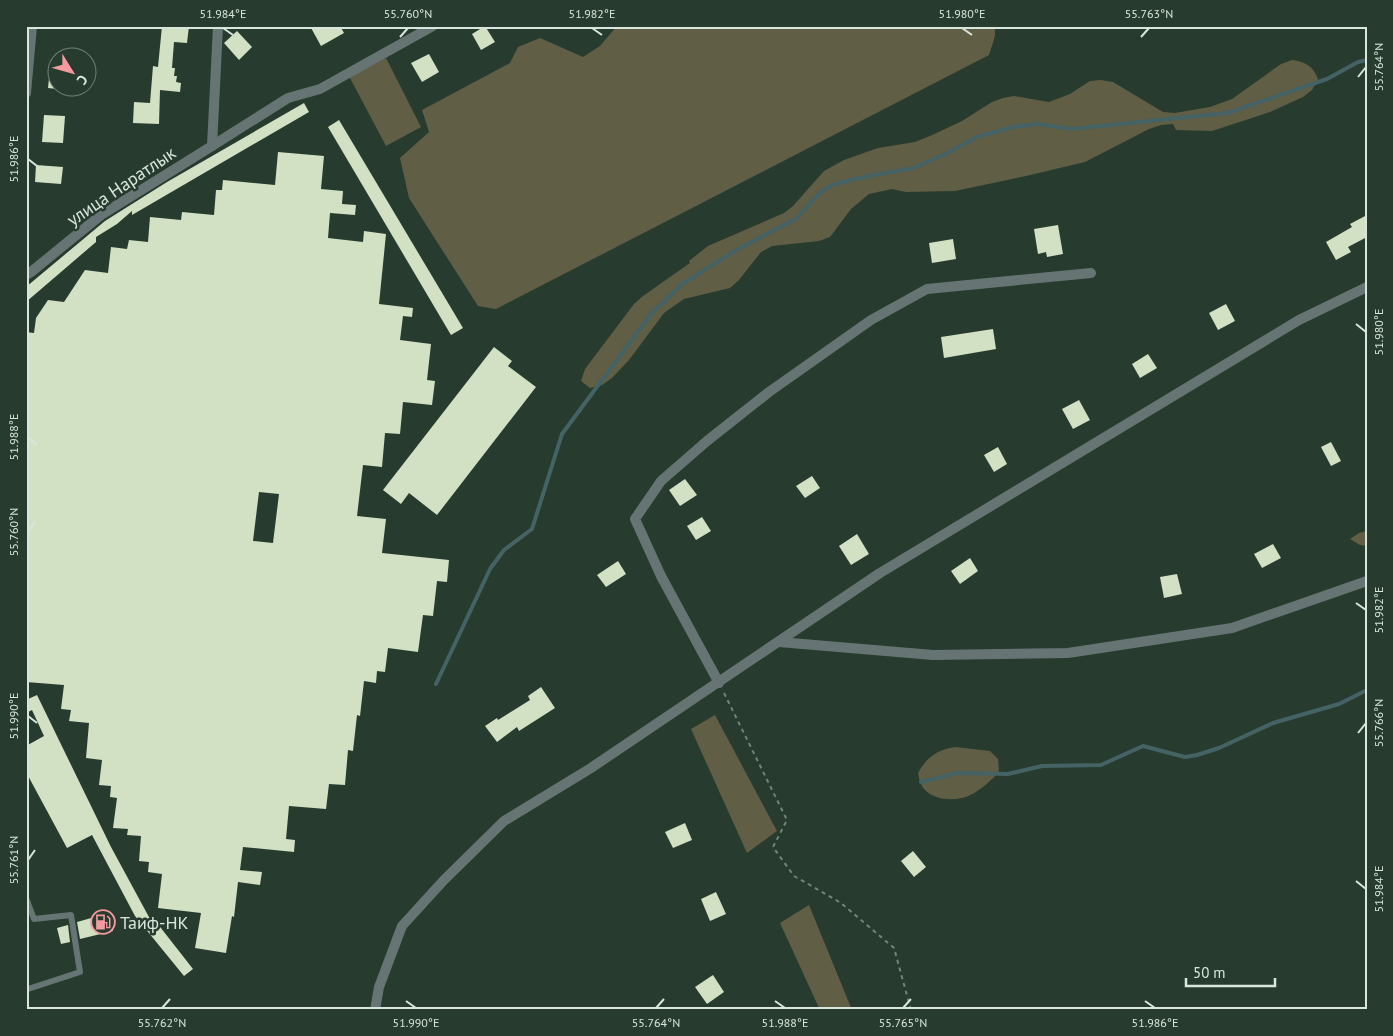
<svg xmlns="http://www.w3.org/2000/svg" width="1393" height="1036" font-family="'PT Sans',sans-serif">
<rect width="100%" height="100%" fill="#273c2f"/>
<!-- green -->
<g fill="#615e46">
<polygon points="617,26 995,26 995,36 989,55 496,309 478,306 409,198 400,158 429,132 422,110 510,63 518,47 540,38 583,57 600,46"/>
<polygon points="386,58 421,127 386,146 349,76"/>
<path d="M1292 60C1306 62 1313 66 1318 79L1312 90 1303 97 1270 112 1212 131 1176 130 1173 124 1161 125 1149 129 1085 162 1026 176 955 191 906 192 892 189 869 194 851 209 830 237 819 241 772 246 761 252 739 280 730 288 684 299 664 313 629 360 612 378 602 385 590 388 581 381 585 369 634 304 643 296 690 263 689 261 708 246 784 213 793 206 824 171 844 160 878 148 915 142 930 136 962 121 992 102 1003 98 1014 96 1049 102 1070 94 1090 81 1101 80 1113 82 1163 112 1175 113 1210 107 1232 99 1281 64Z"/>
<polygon points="1367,531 1367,546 1360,545 1350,539 1359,533"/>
<polygon points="715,715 777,831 747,853 691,729"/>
<path d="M955 747 990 751 998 759 999 771C993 780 974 796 962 798 948 801 928 799 921 784 919 781 919 776 918 773 927 757 937 750 955 747Z"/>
<polygon points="809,905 852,1010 820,1010 780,923"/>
</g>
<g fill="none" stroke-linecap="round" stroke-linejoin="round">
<!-- stream -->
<g stroke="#456264" stroke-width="4">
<polyline points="436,684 490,569 504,550 532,529 562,434 651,314 682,284 735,251 797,218 812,201 822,191 832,185 854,179 913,168 946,154 977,137 1013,127 1037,124 1072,129 1227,113 1327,79 1358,62 1367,60"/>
<polyline points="921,782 957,773 1008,774 1042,766 1101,765 1143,746 1185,757 1197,755 1219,748 1273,723 1339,704 1367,690"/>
</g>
</g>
<!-- building -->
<g fill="#d2e0c4" fill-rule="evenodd">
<polygon points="162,26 189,26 187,43 174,42 172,68 175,68 174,76 177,76 176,82 181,83 180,92 160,90 159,124 133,123 134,102 150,103 153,66 158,67"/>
<polygon points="310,26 340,26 344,33 321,46"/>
<polygon points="485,26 495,42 481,50 472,34"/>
<polygon points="237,31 252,47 239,60 224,43"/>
<polygon points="429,54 439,72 422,82 411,63"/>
<polygon points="51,59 58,60 58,89 48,88"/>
<polygon points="304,103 309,112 132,215 132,211 117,224 96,237 96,242 26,302 26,287 105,221 167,182"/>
<polygon points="44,115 65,116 63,143 42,142"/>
<polygon points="339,120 463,328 451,335 328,127"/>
<path d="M278 152 324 156 321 189 343 191 342 204 356 205 355 215 330 213 328 238 363 242 364 231 386 234 379 304 413 308 412 317 403 316 400 340 431 344 427 380 435 381 432 405 403 402 400 434 385 433 382 467 363 465 357 516 386 519 382 553 449 560 447 582 437 581 433 616 423 615 418 652 388 648 385 672 377 671 376 683 364 681 360 716 357 715 353 751 348 750 345 785 329 784 326 809 289 806 286 839 295 840 294 852 243 847 240 870 262 872 260 885 238 882 234 917 232 916 226 953 195 948 201 913 158 908 162 874 148 872 149 862 139 861 141 836 127 835 128 829 113 828 117 798 110 797 111 786 99 785 102 760 86 758 89 723 69 721 71 710 61 709 64 685 26 682V332L34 333 36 318 48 300 64 302 85 270 108 273 111 247 127 249 129 240 148 242 150 217 181 220 182 212 214 215 216 190H222L223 180 275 185ZM259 492 279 494 273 543 253 541Z"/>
<polygon points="36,165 63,167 61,184 35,182"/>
<polygon points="1367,215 1367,237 1348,247 1351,252 1336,260 1326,242 1352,227 1350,224"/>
<polygon points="1058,225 1063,254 1047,257 1046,252 1038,254 1034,229"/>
<polygon points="953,239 956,259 932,263 929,243"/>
<polygon points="1226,304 1235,321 1218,330 1209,313"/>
<polygon points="993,329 996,349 944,358 941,337"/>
<polygon points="494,347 512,361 508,366 536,387 437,515 409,493 401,504 383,490"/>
<polygon points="1148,354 1157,368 1140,378 1132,364"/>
<polygon points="1079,400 1090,420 1073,429 1062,409"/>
<polygon points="1331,442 1341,461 1331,466 1321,447"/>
<polygon points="998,447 1007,464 994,472 984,455"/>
<polygon points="812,476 820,488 805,498 796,486"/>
<polygon points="685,479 697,495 680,506 669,490"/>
<polygon points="702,517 711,531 696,540 687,526"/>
<polygon points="857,534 869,554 851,565 839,546"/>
<polygon points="1273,544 1281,558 1262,568 1254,554"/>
<polygon points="970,558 978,571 960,584 951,571"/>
<polygon points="618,561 626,574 606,587 597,575"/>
<polygon points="1177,574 1182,594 1164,598 1160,577"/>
<polygon points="541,687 555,708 519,731 517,727 497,742 485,726 497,718 498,720 530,700 528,696"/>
<polygon points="37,695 111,847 156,930 157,923 193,969 184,976 135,916 92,835 67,848 26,772 26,746 44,736 32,710 26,713 26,700"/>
<polygon points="685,823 692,840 673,848 665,832"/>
<polygon points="913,851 926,867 914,877 901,861"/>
<polygon points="716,892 726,914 710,921 701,899"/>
<polygon points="109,913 113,931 80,939 77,922"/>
<polygon points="68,925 70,942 61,944 57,928"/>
<polygon points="713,975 724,992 707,1004 695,987"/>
</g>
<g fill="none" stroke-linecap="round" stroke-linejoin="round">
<!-- path -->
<polyline stroke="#73847a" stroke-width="2" stroke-dasharray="4 4" stroke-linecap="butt" points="724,693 787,820 773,847 794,876 841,903 894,948 911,1010"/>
<!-- service -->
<polyline stroke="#667573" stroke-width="6" points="26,898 34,919 71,915 80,972 28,989 26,988"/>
<!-- minor -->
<g stroke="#667573" stroke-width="10">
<polyline points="26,93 32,26"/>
<polyline points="212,146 288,98 320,89 433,26"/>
<polyline points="26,275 31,272 101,215 212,146 218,26"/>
<polyline points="779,642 933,655 1068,653 1232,628 1367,581"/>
<polyline points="719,683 661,576 635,519 661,481 707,441 769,392 871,320 927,289 1091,273"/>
<polyline points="375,1010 379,987 402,926 444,880 504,821 591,768 880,573 1299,320 1367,287"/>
</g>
</g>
<!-- ticks -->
<path fill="none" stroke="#d9e6de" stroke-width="2" d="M223 28 233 35M592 28 602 35M962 28 972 35M400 37 408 28M1141 37 1149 28M1358 77 1366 67M28 159 37 166M1356 324 1366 332M28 437 37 445M28 532 35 522M1356 603 1366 610M28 716 37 723M1358 733 1366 723M28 860 35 850M1356 881 1366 889M406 1001 416 1008M775 1001 785 1008M1145 1001 1155 1008M162 1008 170 999M656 1008 664 999M903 1008 911 999"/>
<!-- icons -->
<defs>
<g id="fuel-ring" transform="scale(1.25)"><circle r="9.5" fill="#273c2f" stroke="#f49aa0" stroke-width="1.5"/><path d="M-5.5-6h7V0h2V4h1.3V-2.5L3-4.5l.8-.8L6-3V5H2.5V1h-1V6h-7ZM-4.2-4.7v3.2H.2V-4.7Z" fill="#f49aa0"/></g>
</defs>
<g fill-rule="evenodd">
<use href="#fuel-ring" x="103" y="922"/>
</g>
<g text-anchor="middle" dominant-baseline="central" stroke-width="5" stroke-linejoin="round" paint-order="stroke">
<!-- street labels -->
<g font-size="18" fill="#d9e6de" stroke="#273c2f">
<text transform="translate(121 186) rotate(-34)">улица Наратлык</text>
</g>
<!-- poi labels -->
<g font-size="18" fill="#d9e6de" stroke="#273c2f" text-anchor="start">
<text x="120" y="922">Таиф-НК</text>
</g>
</g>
<!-- border -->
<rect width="1393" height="1036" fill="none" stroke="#273c2f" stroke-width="55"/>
<!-- north arrow -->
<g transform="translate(72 72) rotate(127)"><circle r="24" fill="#273c2f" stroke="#6e8075"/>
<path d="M0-4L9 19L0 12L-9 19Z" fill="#f49aa0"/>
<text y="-8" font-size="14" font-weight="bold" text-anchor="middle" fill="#d9e6de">С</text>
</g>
<!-- scale -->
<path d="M1186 978v8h89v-8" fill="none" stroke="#d9e6de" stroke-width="2.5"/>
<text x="1193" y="978" font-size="15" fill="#d9e6de" stroke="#273c2f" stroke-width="4" paint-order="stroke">50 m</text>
<rect x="28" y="28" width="1338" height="980" fill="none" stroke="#d9e6de" stroke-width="2"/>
<g font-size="12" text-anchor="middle" fill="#d9e6de">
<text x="223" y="18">51.984°E</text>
<text x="408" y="18">55.760°N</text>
<text x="592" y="18">51.982°E</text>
<text x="962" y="18">51.980°E</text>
<text x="1149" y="18">55.763°N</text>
<text transform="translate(1379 67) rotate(-90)" y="4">55.764°N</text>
<text transform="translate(14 159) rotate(-90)" y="4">51.986°E</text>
<text transform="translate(1379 332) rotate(-90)" y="4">51.980°E</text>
<text transform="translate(14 437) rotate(-90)" y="4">51.988°E</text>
<text transform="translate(14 532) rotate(-90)" y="4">55.760°N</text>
<text transform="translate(1379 610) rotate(-90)" y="4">51.982°E</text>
<text transform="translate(14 716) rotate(-90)" y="4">51.990°E</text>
<text transform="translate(1379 723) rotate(-90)" y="4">55.766°N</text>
<text transform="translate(14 860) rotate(-90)" y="4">55.761°N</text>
<text transform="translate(1379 889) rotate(-90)" y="4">51.984°E</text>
<text x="162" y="1027">55.762°N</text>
<text x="416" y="1027">51.990°E</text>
<text x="656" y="1027">55.764°N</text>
<text x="785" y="1027">51.988°E</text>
<text x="903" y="1027">55.765°N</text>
<text x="1155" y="1027">51.986°E</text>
</g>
</svg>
